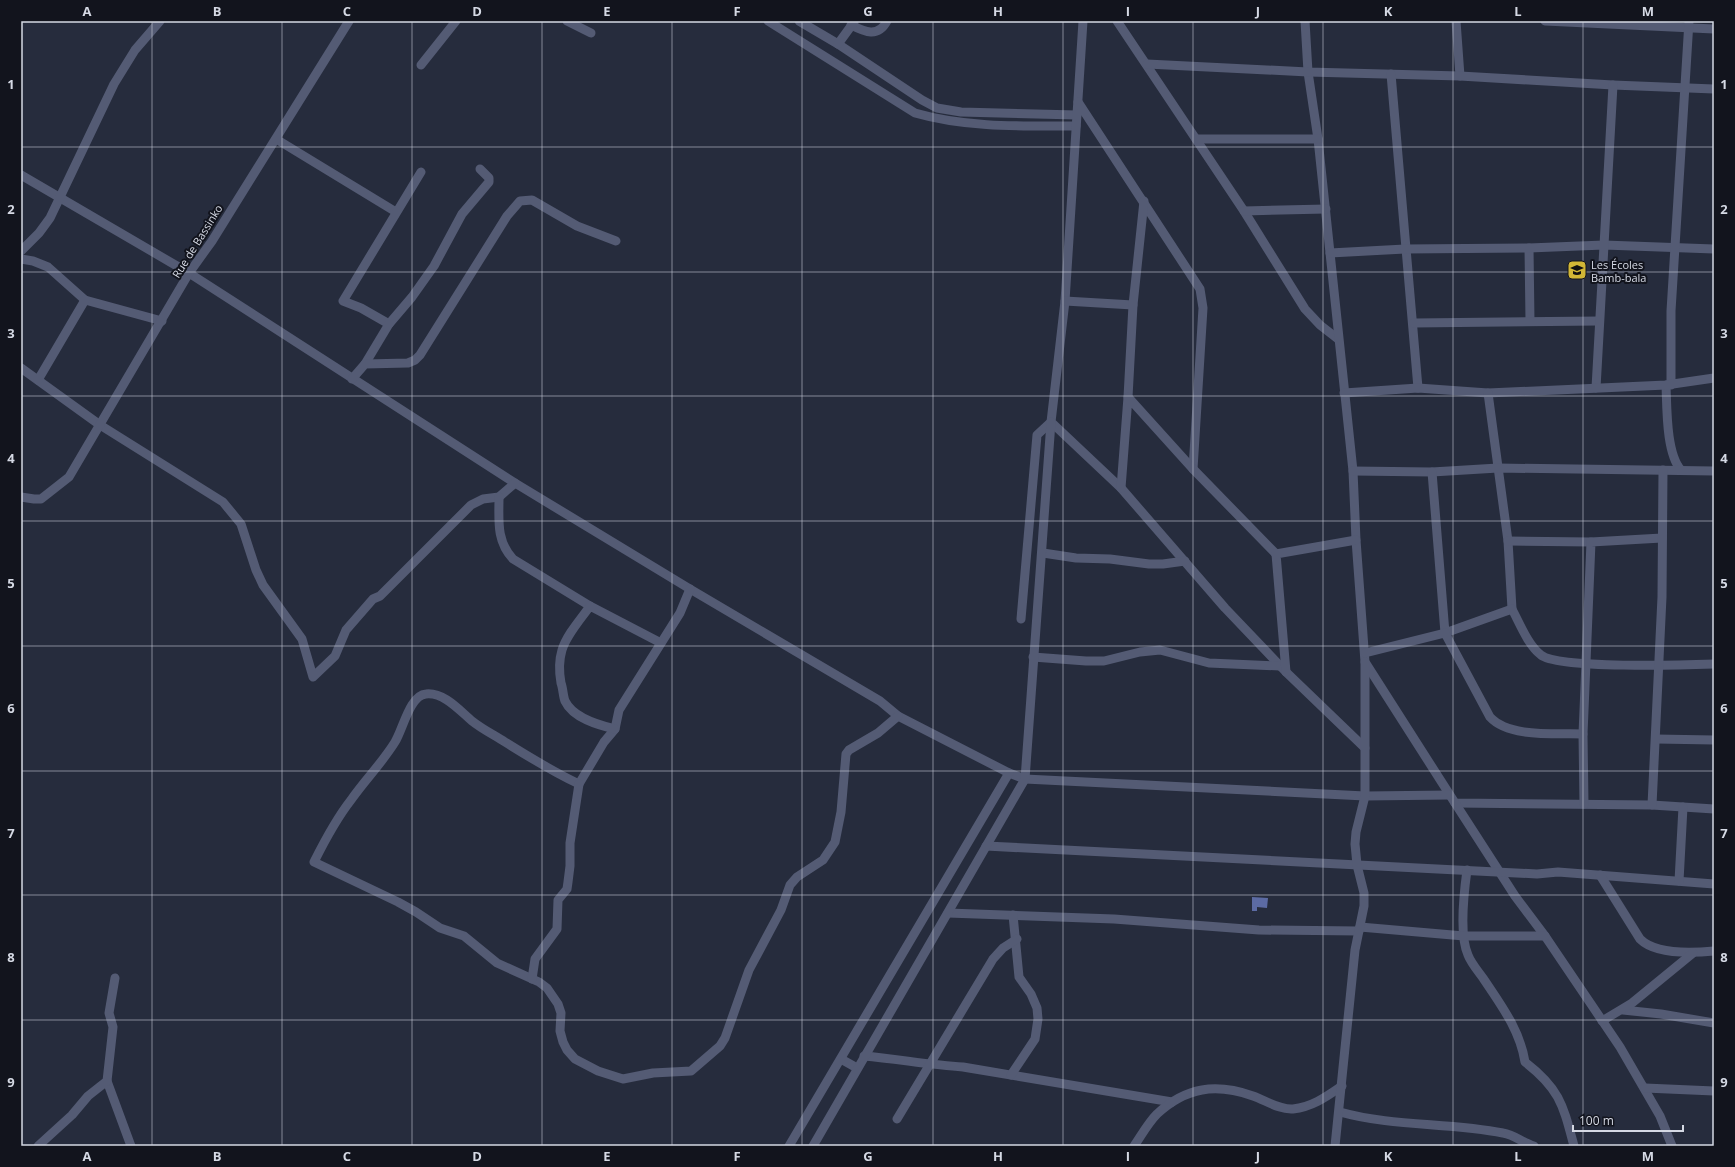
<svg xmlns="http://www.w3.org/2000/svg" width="1735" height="1167" font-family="'Open Sans',sans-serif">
<rect width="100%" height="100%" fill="#262c3d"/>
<!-- water -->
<polygon fill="#5c6ba4" points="1252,897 1268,898 1267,908 1257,907 1257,911 1252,911"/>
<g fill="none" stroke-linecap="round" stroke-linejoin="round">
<!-- minor -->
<g stroke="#545b74" stroke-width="9">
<polyline points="567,21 591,33"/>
<path d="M768 21 915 113C967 128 1023 126 1076 126"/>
<polyline points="799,21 838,44 922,100 937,108 961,112 1077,115"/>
<polyline points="1083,21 1065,301 1051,422 1121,488 1225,608 1286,672 1365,748"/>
<polyline points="1117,21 1244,211 1305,309 1320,325 1338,339"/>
<polyline points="1305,21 1308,72 1318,139 1353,471 1356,540 1365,662 1455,803 1652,805 1714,809"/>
<polyline points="1456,21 1460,76"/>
<polyline points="1545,21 1714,29"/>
<path d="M851 25C865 32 878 38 887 21"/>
<polyline points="838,44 854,22"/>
<polyline points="1147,64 1308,72 1460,76 1613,85 1714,89"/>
<polyline points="421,65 456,21"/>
<polyline points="1391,74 1418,388"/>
<polyline points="1078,102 1200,289 1203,308 1193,469"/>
<polyline points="276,139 396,212"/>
<polyline points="1196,139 1318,139"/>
<polyline points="21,175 189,273 515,483 690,589 880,701 898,716 1009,773 1025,779 1365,796 1449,795"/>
<polyline points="1244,211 1326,209"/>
<polyline points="1529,248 1530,321"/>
<polyline points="21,251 39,233 50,218 114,84 135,50 160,21"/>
<polyline points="1330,253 1405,249 1529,248 1604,245 1714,249"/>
<polyline points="21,259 33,261 48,267 85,300 162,321"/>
<polyline points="1065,301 1133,305"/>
<polyline points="1414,323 1599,321"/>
<polyline points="389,324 361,308 343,301 421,172"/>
<polyline points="365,364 389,324 412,297 434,266 462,214 489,182 489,178 480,169"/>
<polyline points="21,368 100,425 223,502 241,524 256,570 263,585 302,639 313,677 335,656 346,630 373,599 380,596 471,505 483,499 499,497 515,483"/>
<polyline points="352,379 365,364 408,363 415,360 420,355 507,216 520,201 532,200 577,226 616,241"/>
<polyline points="38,380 85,300"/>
<path d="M1666 385C1667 408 1666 453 1681 470"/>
<polyline points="1671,385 1671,311 1689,21"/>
<polyline points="1596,388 1613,85"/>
<polyline points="1344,393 1418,388 1488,393 1666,385 1714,378"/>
<polyline points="1488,393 1508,541 1512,609"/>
<polyline points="1128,397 1133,305 1144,201"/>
<polyline points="1353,471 1432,472 1498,468 1714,471"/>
<path d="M1432 472 1445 633 1512 609C1520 624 1528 645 1541 655 1558 669 1686 665 1714 664"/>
<polyline points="1121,488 1128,397 1193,469 1276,554"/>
<polyline points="21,497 34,499 41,499 69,477 189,273 212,241 349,21"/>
<path d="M499 497C499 520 496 541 513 559L590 606"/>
<polyline points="1508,541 1591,542"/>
<polyline points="1043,553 1076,558 1110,559 1149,564 1163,564 1185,561"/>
<path d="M690 589 680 613 619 710 615 729 604 742 579 784C553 772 529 757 505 742 494 735 482 729 472 721 460 711 444 692 426 694 410 695 403 729 395 742 382 763 365 780 351 800 336 819 325 840 314 862L398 902 416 912 440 928 464 936 497 963 539 982 547 988 558 1004 561 1013 560 1031 563 1042 567 1050 575 1059 598 1071 623 1079 653 1073 691 1071 720 1046 725 1038 749 970 781 910 790 885 797 877 823 860 835 842 841 812 846 754 849 750 878 733 898 716"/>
<polyline points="1021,619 1037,435 1051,422"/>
<path d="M1365 653 1445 633 1490 717C1509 738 1556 733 1583 734"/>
<polyline points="1033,657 1086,661 1104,661 1140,652 1160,650 1209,663 1280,666"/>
<polyline points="1286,672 1276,554 1356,540"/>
<path d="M615 729C598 725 573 718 565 701 563 696 563 688 561 683 559 672 559 660 562 650 567 634 581 619 590 606L661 643"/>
<polyline points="1656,739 1714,740"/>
<polyline points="1455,803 1515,896 1545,936 1620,1047 1660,1116 1672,1146"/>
<polyline points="1584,804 1583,734 1591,542 1662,538"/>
<polyline points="1652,805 1662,597 1663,470"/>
<polyline points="986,846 1537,874 1558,872 1714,884"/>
<path d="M1467 870C1464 892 1459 935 1468 955 1471 963 1478 971 1483 978 1501 1005 1520 1030 1525 1062 1560 1089 1563 1105 1574 1146"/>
<path d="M1600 875 1640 939C1656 955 1693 953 1714 951"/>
<polyline points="1679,881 1683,807"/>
<polyline points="948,913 1114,919 1259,930 1359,931"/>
<polyline points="1360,927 1464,936 1545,936"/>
<polyline points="532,979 535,959 557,929 558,900 567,889 568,882 570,866 570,843 579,784"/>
<polyline points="1623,1010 1661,1014 1714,1023"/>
<polyline points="1602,1021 1632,1003 1693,953"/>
<path d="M864 1056C898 1059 930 1065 963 1067L1172 1102"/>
<polyline points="841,1059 857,1068"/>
<polyline points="1011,1075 1035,1039 1038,1019 1037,1008 1031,994 1019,977 1013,915"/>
<polyline points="107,1081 131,1146"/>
<polyline points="1645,1088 1714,1091"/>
<path d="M1340 1112C1393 1127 1449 1122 1503 1133 1515 1135 1523 1143 1534 1146"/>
<polyline points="897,1119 993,959 1003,948 1017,939"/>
<polyline points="38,1146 72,1115 88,1096 107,1081 113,1027 109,1013 115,978"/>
<polyline points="789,1146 1009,773"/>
<polyline points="813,1146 1025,779 1051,422"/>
<path d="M1134 1146C1141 1136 1148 1123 1157 1114 1186 1087 1216 1083 1253 1096 1265 1100 1279 1110 1293 1109 1312 1107 1326 1097 1342 1086"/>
<polyline points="1335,1146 1355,950 1364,906 1364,893 1357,865 1355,844 1356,832 1365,796 1365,662"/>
</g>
</g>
<!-- grid -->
<path fill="none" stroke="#d5d9e4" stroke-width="1" stroke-opacity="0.55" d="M152 21V1146M282 21V1146M412 21V1146M542 21V1146M672 21V1146M802 21V1146M933 21V1146M1063 21V1146M1193 21V1146M1323 21V1146M1453 21V1146M1583 21V1146M21 147H1714M21 272H1714M21 396H1714M21 521H1714M21 646H1714M21 771H1714M21 895H1714M21 1020H1714"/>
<!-- icons -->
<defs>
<g id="school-square" transform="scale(1)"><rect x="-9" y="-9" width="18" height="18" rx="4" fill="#d2b736" stroke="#12141d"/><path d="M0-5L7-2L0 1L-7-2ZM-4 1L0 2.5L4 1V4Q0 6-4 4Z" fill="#111"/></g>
</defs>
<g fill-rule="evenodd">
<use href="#school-square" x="1577" y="270"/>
</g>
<g text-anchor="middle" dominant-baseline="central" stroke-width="4" stroke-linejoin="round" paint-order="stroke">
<!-- street labels -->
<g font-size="11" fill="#d5d9e4" stroke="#12141d">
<text transform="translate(197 241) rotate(-58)">Rue de Bassinko</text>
</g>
<!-- poi labels -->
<g font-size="11" fill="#d5d9e4" stroke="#12141d" text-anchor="start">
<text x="1591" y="264">Les Écoles<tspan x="1591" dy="13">Bamb-bala</tspan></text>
</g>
</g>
<!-- border -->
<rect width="1735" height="1167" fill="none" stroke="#12141d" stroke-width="44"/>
<!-- scale -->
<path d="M1573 1125v6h110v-6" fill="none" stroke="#d5d9e4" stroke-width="2"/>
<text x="1579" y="1125" font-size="12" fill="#d5d9e4" stroke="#12141d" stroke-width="3" paint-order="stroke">100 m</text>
<rect x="22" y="22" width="1691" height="1123" fill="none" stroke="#d5d9e4" stroke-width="1.5"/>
<g font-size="13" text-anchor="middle" font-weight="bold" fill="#d5d9e4">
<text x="87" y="16">A</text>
<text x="217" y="16">B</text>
<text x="347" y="16">C</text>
<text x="477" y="16">D</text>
<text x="607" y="16">E</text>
<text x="737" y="16">F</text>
<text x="868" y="16">G</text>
<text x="998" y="16">H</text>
<text x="1128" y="16">I</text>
<text x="1258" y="16">J</text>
<text x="1388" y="16">K</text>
<text x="1518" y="16">L</text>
<text x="1648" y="16">M</text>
<text x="11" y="89">1</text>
<text x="1724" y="89">1</text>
<text x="11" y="214">2</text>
<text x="1724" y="214">2</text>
<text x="11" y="338">3</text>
<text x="1724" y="338">3</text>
<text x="11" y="463">4</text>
<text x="1724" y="463">4</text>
<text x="11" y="588">5</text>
<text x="1724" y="588">5</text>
<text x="11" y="713">6</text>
<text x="1724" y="713">6</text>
<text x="11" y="838">7</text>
<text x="1724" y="838">7</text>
<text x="11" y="962">8</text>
<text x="1724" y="962">8</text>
<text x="11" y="1087">9</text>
<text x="1724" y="1087">9</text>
<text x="87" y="1161">A</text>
<text x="217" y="1161">B</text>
<text x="347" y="1161">C</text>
<text x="477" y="1161">D</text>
<text x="607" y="1161">E</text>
<text x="737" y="1161">F</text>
<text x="868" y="1161">G</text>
<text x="998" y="1161">H</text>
<text x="1128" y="1161">I</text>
<text x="1258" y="1161">J</text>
<text x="1388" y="1161">K</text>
<text x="1518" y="1161">L</text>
<text x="1648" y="1161">M</text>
</g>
</svg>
